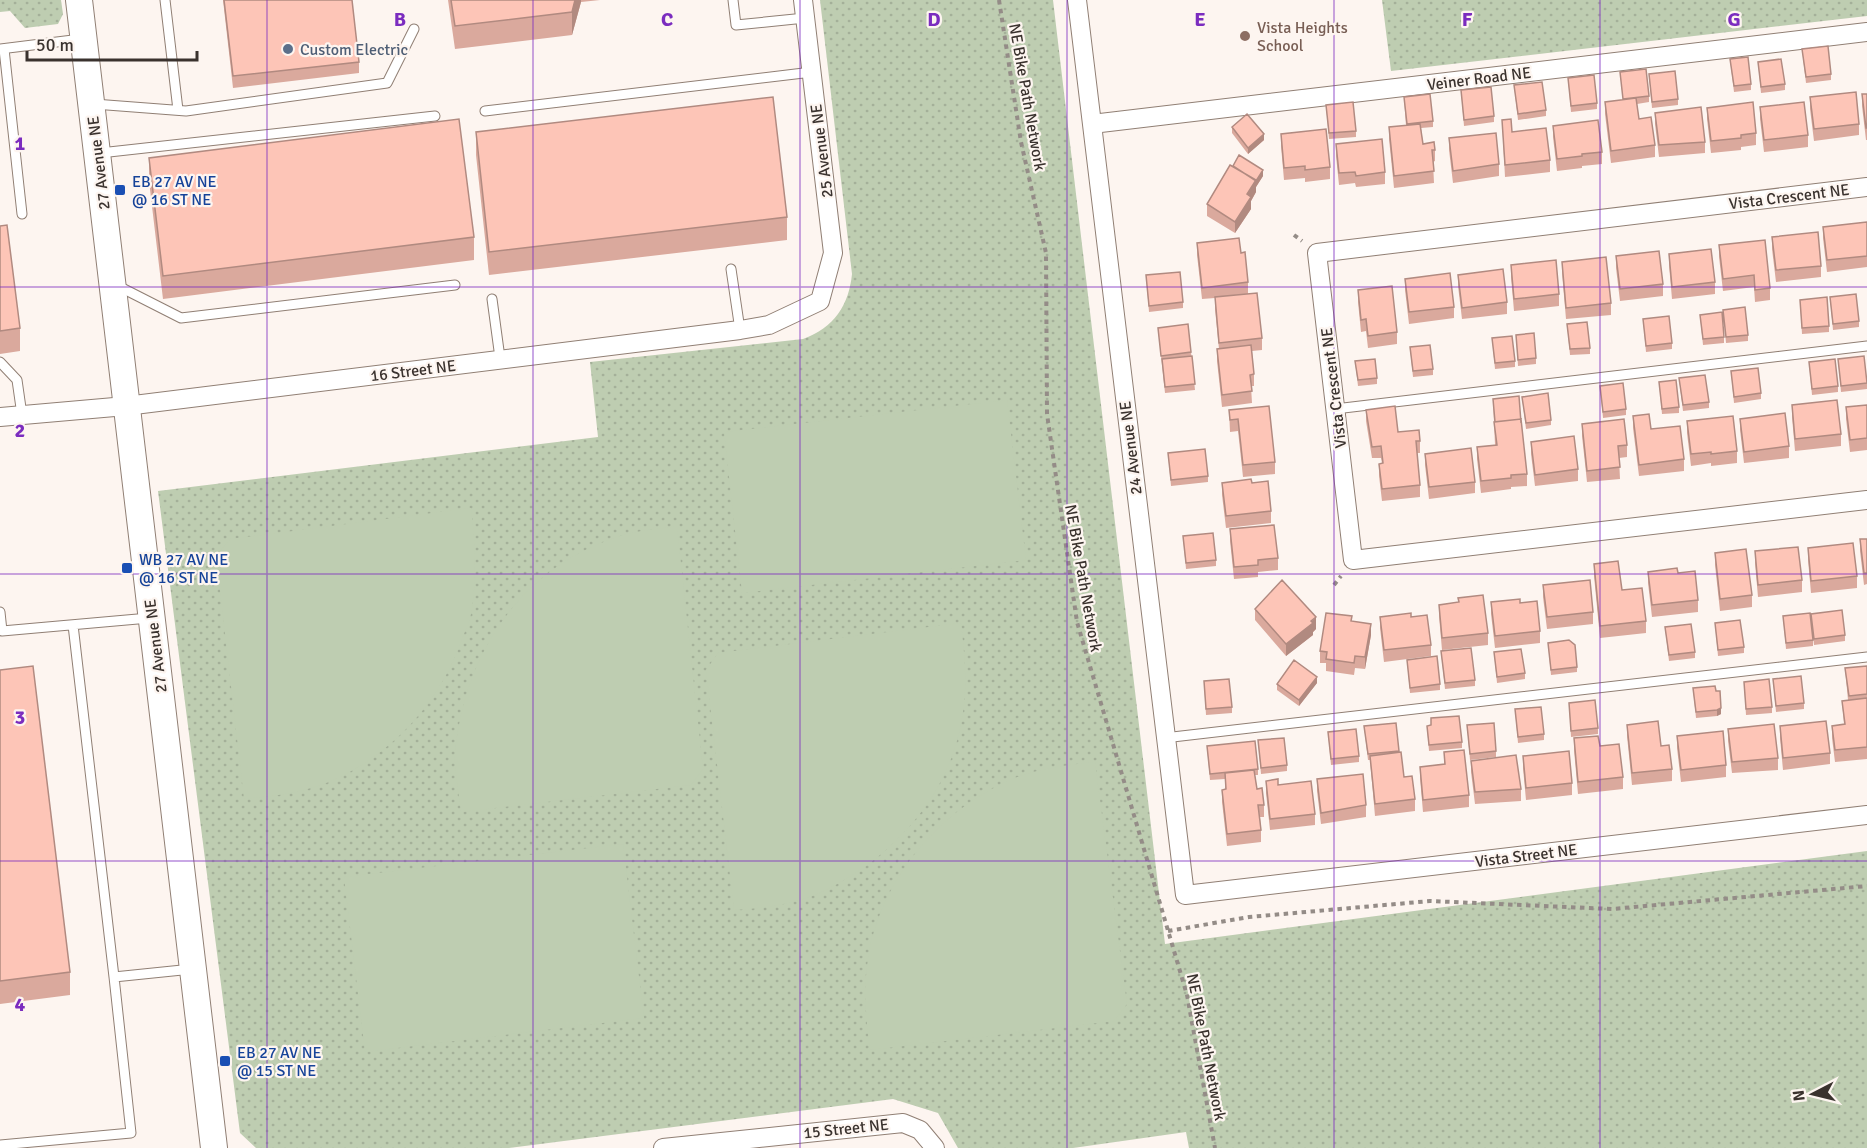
<svg xmlns="http://www.w3.org/2000/svg" width="1867" height="1148" font-family="Signika,sans-serif">
<style>
.grass{fill:url(#grass-dots)}
.garden{fill:#becdb1}
.lines{fill:none;stroke-linecap:round;stroke-linejoin:round}
.lane-casing{stroke:#907f74;stroke-width:11}
.street-casing{stroke:#907f74;stroke-width:20}
.secondary-casing{stroke:#907f74;stroke-width:28}
.path{stroke:#948c87;stroke-width:4;stroke-dasharray:4.5 4.5;stroke-linecap:butt}
.lane{stroke:#fff;stroke-width:9}
.street{stroke:#fff;stroke-width:18}
.secondary{stroke:#fff;stroke-width:26}
.wall{fill:#daa99d}
.shaded-wall{fill:#b18a80}
.building{fill:#fdc5b7;stroke:#b18a80;stroke-width:1.5}
.grid{fill:none;stroke:#7b2cbf;stroke-width:1.5;stroke-opacity:0.55}
.education-dot{fill:#8d6e63;stroke:#fdf5f0;stroke-width:2}
.service-dot{fill:#5c6f8a;stroke:#fdf5f0;stroke-width:2}
.transit-dot{fill:#1a4fb4;stroke:#fdf5f0;stroke-width:2}
.labels{text-anchor:middle;stroke-width:4.5;stroke-linejoin:round;paint-order:stroke}
.education-label{font-size:16px;fill:#785e54;stroke:#fdf5f0;text-anchor:start}
.service-label{font-size:16px;fill:#4e5e75;stroke:#fdf5f0;text-anchor:start}
.street-label{font-size:16px;fill:#3a322e;stroke:#fdf5f0}
.transit-label{font-size:16px;fill:#164399;stroke:#fdf5f0;text-anchor:start}
.grid-label{font-size:20px;text-anchor:middle;font-weight:bold;fill:#7b2cbf;stroke:#fdf5f0;stroke-width:4.5;stroke-linejoin:round;paint-order:stroke}
</style>
<defs>
<pattern id="grass-dots" width="8" height="8" patternUnits="userSpaceOnUse" patternTransform="scale(1.5)"><rect width="8" height="8" fill="#becdb1"/><path d="M2 2h.1M6 6h.1" fill="none" stroke="#a4b099" stroke-width="1.8" stroke-linecap="round"/></pattern>
</defs>
<rect width="100%" height="100%" fill="#fdf5f0"/>
<path class="grass" d="M0,0H61L63,14L58,24L25,28L10,11L0,12Z
M820,0H1053L1165,944L1867,851V1148H1189L1186,1132L1073,1148H958L938,1113L893,1099L509,1148H256L240,1133L158,491L598,437L590,362L803,339C834,328 849,305 852,274Z
M1382,0H1867V16L1391,71Z"/>
<path class="garden" d="M1007,400L1026,560L742,593L724,432Z
M471,508C475,542 477,574 472,608C471,619 466,629 462,639C441,700 396,750 338,778C309,792 276,796 244,799L216,556L230,539Z
M677,526L703,769L691,785L461,812C459,793 454,771 455,753C465,651 522,566 623,535C640,530 659,529 677,526Z
M961,623C965,657 968,690 961,724C947,801 885,865 815,895C790,905 761,908 734,910L706,670L718,653Z
M1095,762L1127,1004L1114,1021L870,1050C866,1019 863,990 868,959C880,879 941,808 1015,778C1040,768 1068,765 1095,762Z
M623,844L644,1018L365,1052L344,877Z"/>
<g class="lines">
<g class="lane-casing">
<path id="lane" d="M165,0L178,110
M733,0L736,25L805,18
M0,49L81,39
M4,49L22,214
M94,104L186,111L387,83L414,29
M485,111L812,72
M100,153L435,116
M731,269L740,330
M116,285L181,318L455,285
M492,299L500,358
M0,362L17,380L22,415
M1335,409L1867,346
M0,612L2,631L149,618
M73,625L114,977L192,969
M1164,738L1867,657
M0,1145L131,1133L114,977"/>
</g>
<g class="street-casing">
<path id="street" d="M1077,0L1185,895L1867,815
M1092,124L1867,32
M1867,187L1317,253L1353,560L1867,500
M0,417L126,406L740,330L769,325L820,301L833,253L803,0
M663,1148L903,1123L920,1130L935,1148"/>
</g>
<g class="secondary-casing">
<path id="secondary" d="M79,0L214,1148"/>
</g>
<path class="path" d="M999,0L1021,142L1046,253L1047,414L1077,622L1187,995L1215,1148
M1294,235L1302,241
M1334,585L1341,576
M1168,931L1249,917L1430,901L1612,909L1867,886"/>
<use href="#lane" class="lane"/>
<use href="#street" class="street"/>
<use href="#secondary" class="secondary"/>
</g>
<path class="wall" d="M223,0H352L359,62V73L233,88Z
M448,0H600L581,2L572,35L455,49Z
M1802,49L1831,74V80L1806,83Z
M1730,59L1751,84V90L1734,92Z
M1758,62L1785,84V90L1761,93Z
M1620,72L1649,96V102L1637,104L1639,119L1655,145V157L1611,163L1605,114V102L1623,100Z
M1649,74L1678,99V105L1652,108Z
M1568,78L1597,103V109L1571,112Z
M1514,85L1546,110V116L1518,120Z
M1461,90L1494,116V122L1464,126Z
M1862,94H1867V140H1866L1862,106Z
M1404,97L1433,121V127L1421,128L1423,144L1435,150V161L1433,162L1434,183L1394,188L1389,139V127L1406,126Z
M1810,97L1859,124V135L1814,141L1810,109Z
M1326,105L1356,131V137L1329,139Z
M1760,107L1808,135V147L1764,152L1760,119Z
M1707,108L1756,133V145L1741,147V150L1711,153L1707,119Z
M1655,113L1705,142V153L1659,157L1655,124Z
M1502,120L1512,132L1550,160V172L1505,177Z
M1553,126L1602,152V164L1582,166V168L1557,171L1553,137Z
M1232,127L1264,140L1248,154L1232,133Z
M476,132L787,217V240L489,275L476,155Z
M1281,134L1330,167V179L1305,182V178L1284,180L1281,146Z
M1449,138L1499,164V176L1453,183L1449,150Z
M1336,144L1385,172V184L1356,187L1355,183L1339,185L1336,156Z
M149,158L474,237V260L163,299L149,181Z
M1233,166L1263,176L1256,187V192L1251,201V209L1235,233L1207,216V204Z
M1867,222V267L1827,272L1823,238V227Z
M0,226L20,328V351L0,354Z
M1772,237L1821,266V277L1776,282L1772,249Z
M1197,243L1241,253L1248,282V294L1262,338V350L1252,351L1254,374V386H1251L1252,403L1222,407L1217,361V349H1219L1215,309V298L1202,299L1197,255Z
M1719,245L1770,288V300L1755,302L1754,287L1723,291L1719,257Z
M1669,254L1715,282V294L1672,299L1669,265Z
M1616,256L1663,284V296L1620,301L1616,268Z
M1562,262L1611,303V315L1566,319L1562,273Z
M1511,265L1559,294V306L1514,311L1511,277Z
M1146,275L1183,302V308L1149,312Z
M1458,275L1507,302V314L1462,319L1458,286Z
M1405,279L1454,307V318L1409,324L1405,290Z
M1358,290L1397,332V344L1368,348L1366,331L1361,332L1358,302Z
M1830,297L1859,321V327L1833,330Z
M1800,300L1829,326V332L1802,334Z
M1723,310L1748,335V341L1726,343Z
M1700,315L1724,337V343L1703,345Z
M1643,319L1672,343V349L1646,352Z
M1567,324L1590,348V354L1570,355Z
M1158,328L1191,352L1195,390L1165,393Z
M1516,335L1536,358V364L1518,366Z
M1492,338L1515,361V367L1495,369Z
M1410,347L1433,369V375L1413,377Z
M1838,359L1867,380V389L1841,392Z
M1355,361L1377,378V384L1358,386Z
M1809,362L1838,386V392L1812,395Z
M1731,371L1761,393V399L1734,403Z
M1679,378L1709,402V408L1683,411Z
M1659,382L1679,407V413L1662,414Z
M1600,386L1626,409V415L1603,418Z
M1522,397L1551,420V425L1526,429Z
M1493,399L1527,474V486L1511,487V489L1481,493L1477,459V447L1495,445Z
M1792,405L1841,434V446L1795,451L1792,417Z
M1867,405V450L1850,452L1846,419V407Z
M1229,410L1275,462V474L1243,477L1238,431L1230,432Z
M1366,410L1398,432L1420,441V453H1417L1420,485V497L1382,501L1379,476V464L1382,463L1381,458H1372L1366,421Z
M1633,416L1651,429L1684,459V471L1639,476L1633,428Z
M1740,419L1789,446V458L1744,463L1740,430Z
M1687,421L1737,451V463L1711,466V463L1691,466L1687,433Z
M1582,424L1627,445V457L1619,458L1620,479L1587,482L1582,436Z
M1531,442L1578,469V481L1535,486L1531,454Z
M1168,453L1208,476V482L1171,486Z
M1425,454L1475,482V493L1429,499L1425,465Z
M1222,483L1271,511V523L1226,528L1222,495Z
M1230,529L1278,558V570L1258,572V577L1234,579L1230,541Z
M1183,536L1216,560V566L1186,569Z
M1860,539H1867V584L1864,585L1860,551Z
M1808,548L1857,576V588L1811,593L1808,560Z
M1755,551L1802,580V592L1758,597L1755,563Z
M1715,553L1752,595V607L1720,611L1715,565Z
M1594,564L1646,621V633L1600,638L1594,576Z
M1648,572L1678,573L1698,600V612L1652,617L1648,583Z
M1543,585L1593,612V624L1547,629L1543,597Z
M1458,598L1488,633V645L1442,650L1439,616V605L1458,602Z
M1491,602L1540,631V643L1495,648L1491,614Z
M1255,609L1316,629L1313,632V635L1286,656L1255,620Z
M1811,614L1845,635V641L1814,645Z
M1783,616L1813,640V646L1786,649Z
M1380,617H1411L1431,645V656L1384,662L1380,628Z
M1352,621L1371,635L1365,669L1355,668L1354,675L1326,671V663H1320V651Z
M1715,623L1744,647V653L1718,656Z
M1665,627L1695,652V658L1669,661Z
M1548,643L1577,667V672L1551,675Z
M1441,651L1475,680V686L1445,689Z
M1494,652L1525,673V679L1497,683Z
M1407,660L1440,684V690L1410,693Z
M1867,666V759L1835,762L1832,738V726L1844,724L1842,701L1848,700L1845,668Z
M0,670L70,972V995L0,1004Z
M1773,679L1804,703V709L1776,712Z
M1204,681L1232,707V713L1206,715Z
M1744,682L1772,707V713L1746,715Z
M1317,683L1299,706L1277,690V684Z
M1693,688L1716,691L1721,714L1717,716L1696,718Z
M1569,703L1598,728V734L1571,737Z
M1515,709L1544,734V740L1518,743Z
M1396,723L1399,752L1404,777L1415,799V811L1375,816L1370,760H1368L1364,726Z
M1467,725L1496,751V757L1470,760Z
M1627,725L1661,746L1672,769V781L1632,785L1627,736Z
M1427,726L1462,742V748L1429,751Z
M1780,726L1830,753V764L1783,770L1780,738Z
M1728,729L1778,758V770L1732,773L1728,741Z
M1328,732L1359,756V762L1331,765Z
M1677,736L1726,765V777L1681,782L1677,748Z
M1574,738L1600,746L1623,777V789L1578,794L1574,750Z
M1258,740L1287,765V771L1261,774Z
M1207,746L1258,769V775H1255L1257,789L1264,805V817H1260L1261,830V842L1227,846L1222,802V790H1225V779L1210,780Z
M1444,752L1469,795V807L1423,812L1420,778V767L1444,764Z
M1523,756L1572,783V795L1526,800L1523,768Z
M1471,761L1521,789V801L1475,804L1471,772Z
M1317,779L1366,805V817L1321,824L1317,791Z
M1266,781L1278,785L1315,814V825L1270,830L1266,793Z"/>
<path class="shaded-wall" d="M575,0H581V2L572,35V12Z
M1264,134V140L1248,154V148Z
M1263,170V176L1256,187V192L1251,201V209L1235,233V222L1247,194Z
M1316,617V629L1313,632V635L1286,656V644Z
M1371,624V635L1365,669V657Z
M1317,677V683L1299,706V700Z
M1721,708V714L1717,716V710Z"/>
<path class="building" d="M224,0H352L359,62L233,76Z
M451,0H575L572,12L455,26Z
M1828,46L1831,74L1806,77L1802,49Z
M1748,57L1751,84L1734,86L1730,59Z
M1781,59L1785,84L1761,87L1758,62Z
M1646,69L1649,96L1623,99L1620,72Z
M1675,71L1678,99L1652,102L1649,74Z
M1594,75L1597,103L1571,106L1568,78Z
M1542,82L1546,110L1518,114L1514,85Z
M1491,87L1494,116L1464,120L1461,90Z
M1856,92L1859,124L1814,129L1810,97Z
M1430,94L1433,121L1407,124L1404,97Z
M1862,94H1867V128H1866Z
M773,97L787,217L489,252L476,132Z
M1636,98L1639,119L1651,117L1655,145L1611,151L1605,102Z
M1353,102L1356,131L1329,133L1326,105Z
M1753,102L1756,133L1741,135V138L1711,141L1707,108Z
M1804,102L1808,135L1764,140L1760,107Z
M1701,107L1705,142L1659,145L1655,113Z
M1247,114L1264,134L1248,148L1232,127Z
M459,119L474,237L163,276L149,158Z
M1511,119L1512,132L1546,128L1550,160L1505,165L1502,120Z
M1598,120L1602,152L1582,154V156L1557,159L1553,126Z
M1420,124L1423,144L1434,142L1435,150H1432L1434,171L1394,176L1389,127Z
M1326,129L1330,167L1305,170V166L1284,168L1281,134Z
M1496,133L1499,164L1453,171L1449,138Z
M1382,139L1385,172L1356,176L1355,172L1339,173L1336,144Z
M1239,155L1263,170L1256,181L1233,166Z
M1230,165L1256,180L1247,194L1251,197L1235,222L1207,204Z
M1867,222V256L1827,260L1823,227Z
M7,225L20,328L0,331V226Z
M1818,232L1821,266L1776,270L1772,237Z
M1239,238L1241,253L1245,252L1248,282L1202,288L1197,243Z
M1765,240L1770,288L1755,290L1754,275L1723,279L1719,245Z
M1711,249L1715,282L1672,287L1669,254Z
M1659,251L1663,284L1620,289L1616,256Z
M1606,257L1611,303L1566,308L1562,262Z
M1556,260L1559,294L1514,299L1511,265Z
M1503,269L1507,302L1462,308L1458,275Z
M1180,272L1183,302L1149,306L1146,275Z
M1450,273L1454,307L1409,312L1405,279Z
M1392,286L1397,332L1368,336L1366,319L1361,320L1358,290Z
M1257,293L1262,338L1219,343L1215,297Z
M1856,294L1859,321L1833,324L1830,297Z
M1827,297L1829,326L1802,328L1800,300Z
M1745,307L1748,335L1726,337L1723,310Z
M1722,312L1724,337L1703,339L1700,315Z
M1669,316L1672,343L1646,346L1643,319Z
M1587,322L1590,348L1570,349L1567,324Z
M1188,324L1191,352L1161,356L1158,328Z
M1534,333L1536,358L1518,360L1516,335Z
M1512,336L1515,361L1495,363L1492,338Z
M1251,345L1254,374L1250,375L1252,391L1222,395L1217,349Z
M1430,345L1433,369L1413,371L1410,347Z
M1192,356L1195,384L1165,387L1162,359Z
M1864,356L1867,383L1841,386L1838,359Z
M1375,359L1377,378L1358,380L1355,361Z
M1835,359L1838,386L1812,389L1809,362Z
M1758,368L1761,393L1734,397L1731,371Z
M1705,375L1709,402L1683,405L1679,378Z
M1676,380L1679,407L1662,409L1659,382Z
M1623,383L1626,409L1603,412L1600,386Z
M1548,393L1551,420L1526,423L1522,397Z
M1519,396L1521,423V419L1495,422L1493,399Z
M1837,400L1841,434L1795,439L1792,405Z
M1867,405V438L1850,440L1846,407Z
M1269,406L1275,462L1243,465L1238,419L1230,420L1229,410Z
M1395,406L1398,432L1419,430L1420,441H1416L1420,485L1382,489L1379,464L1383,463L1381,446L1372,447L1366,410Z
M1785,413L1789,446L1744,452L1740,419Z
M1649,414L1651,429L1680,426L1684,459L1639,465L1633,416Z
M1733,416L1737,451L1711,454V452L1691,454L1687,421Z
M1521,419L1527,474L1511,475V478L1481,481L1477,447L1497,445L1494,422Z
M1624,419L1627,445L1618,446L1620,467L1587,471L1582,424Z
M1574,436L1578,469L1535,475L1531,442Z
M1471,448L1475,482L1429,487L1425,454Z
M1205,449L1208,476L1171,480L1168,453Z
M1251,479L1252,483L1268,481L1271,511L1226,516L1222,483Z
M1274,525L1278,558L1258,560V565L1234,567L1230,529Z
M1213,533L1216,560L1186,563L1183,536Z
M1860,539H1867V573H1864Z
M1853,543L1857,576L1811,581L1808,548Z
M1798,547L1802,580L1758,585L1755,551Z
M1746,549L1752,595L1720,599L1715,553Z
M1618,561L1622,590L1642,588L1646,621L1600,626L1594,564Z
M1677,568L1678,573L1695,571L1698,600L1652,605L1648,572Z
M1282,580L1316,617L1311,621L1313,623L1286,644L1255,609Z
M1590,580L1593,612L1547,617L1543,585Z
M1483,595L1488,633L1442,638L1439,605L1459,602L1458,598Z
M1520,599V603L1537,601L1540,631L1495,636L1491,602Z
M1842,610L1845,635L1814,639L1811,614Z
M1326,613L1352,616L1351,621L1371,624L1365,657L1355,656L1354,663L1326,659L1327,652L1320,651Z
M1411,613V617L1427,615L1431,645L1384,650L1380,617Z
M1810,613L1813,640L1786,643L1783,616Z
M1740,620L1744,647L1718,650L1715,623Z
M1691,624L1695,652L1669,655L1665,627Z
M1569,640L1575,645L1577,667L1551,670L1548,643Z
M1471,648L1475,680L1445,683L1441,651Z
M1521,649L1525,673L1497,677L1494,652Z
M1437,656L1440,684L1410,688L1407,660Z
M1294,660L1317,677L1299,700L1277,684Z
M33,666L70,972L0,981V670Z
M1867,666V694L1849,696L1845,668Z
M1801,676L1804,703L1776,706L1773,679Z
M1229,679L1232,707L1206,709L1204,681Z
M1769,679L1772,707L1746,709L1744,682Z
M1715,686L1716,691H1720L1721,708L1717,710L1696,712L1693,688Z
M1867,698V747L1835,750L1832,726L1845,724L1842,701Z
M1595,700L1598,728L1571,731L1569,703Z
M1541,707L1544,734L1518,737L1515,709Z
M1459,716L1462,742L1429,745L1427,726L1431,725V718Z
M1658,721L1661,746L1669,745L1672,769L1632,773L1627,725Z
M1826,721L1830,753L1783,758L1780,726Z
M1396,723L1399,751L1368,754L1364,726Z
M1494,723L1496,751L1470,754L1467,725Z
M1774,724L1778,758L1732,762L1728,729Z
M1356,729L1359,756L1331,759L1328,732Z
M1723,731L1726,765L1681,770L1677,736Z
M1598,736L1600,746L1619,744L1623,777L1578,782L1574,738Z
M1284,738L1287,765L1261,768L1258,740Z
M1255,741L1258,769L1210,774L1207,746Z
M1464,750L1469,795L1423,800L1420,767L1445,764L1444,752Z
M1569,751L1572,783L1526,788L1523,756Z
M1401,752L1404,777L1412,776L1415,799L1375,804L1370,756Z
M1516,755L1521,789L1475,792L1471,761Z
M1254,770L1257,789L1262,788L1264,805H1258L1261,830L1227,834L1222,790L1226,789L1225,773Z
M1363,774L1366,805L1321,813L1317,779Z
M1278,779V785L1311,781L1315,814L1270,819L1266,781Z"/>
<path class="grid" d="M267,0V1148M533,0V1148M800,0V1148M1067,0V1148M1334,0V1148M1600,0V1148M0,287H1867M0,574H1867M0,861H1867"/>
<circle class="education-dot" cx="1245" cy="36" r="6"/>
<circle class="service-dot" cx="288" cy="49" r="6"/>
<g class="transit-dot">
<rect x="114" y="184" width="12" height="12" rx="3"/>
<rect x="121" y="562" width="12" height="12" rx="3"/>
<rect x="219" y="1055" width="12" height="12" rx="3"/>
</g>
<g class="labels">
<g class="education-label">
<text x="1257" y="33">Vista Heights<tspan x="1257" dy="18">School</tspan></text>
</g>
<g class="service-label">
<text x="300" y="55">Custom Electric</text>
</g>
<g class="street-label">
<text transform="translate(1479 78) rotate(-7)" y="6">Veiner Road NE</text>
<text transform="translate(1028 97) rotate(80)" y="6">NE Bike Path Network</text>
<text transform="translate(821 151) rotate(-97)" y="6">25 Avenue NE</text>
<text transform="translate(98 163) rotate(-97)" y="6">27 Avenue NE</text>
<text transform="translate(1789 196) rotate(-7)" y="6">Vista Crescent NE</text>
<text transform="translate(413 370) rotate(-7)" y="6">16 Street NE</text>
<text transform="translate(1333 388) rotate(-97)" y="6">Vista Crescent NE</text>
<text transform="translate(1130 448) rotate(-97)" y="6">24 Avenue NE</text>
<text transform="translate(1084 578) rotate(80)" y="6">NE Bike Path Network</text>
<text transform="translate(155 646) rotate(-97)" y="6">27 Avenue NE</text>
<text transform="translate(1526 855) rotate(-7)" y="6">Vista Street NE</text>
<text transform="translate(1207 1047) rotate(79)" y="6">NE Bike Path Network</text>
<text transform="translate(846 1128) rotate(-6)" y="6">15 Street NE</text>
</g>
<g class="transit-label">
<text x="132" y="187">EB 27 AV NE<tspan x="132" dy="18">@ 16 ST NE</tspan></text>
<text x="139" y="565">WB 27 AV NE<tspan x="139" dy="18">@ 16 ST NE</tspan></text>
<text x="237" y="1058">EB 27 AV NE<tspan x="237" dy="18">@ 15 ST NE</tspan></text>
</g>
</g>
<g class="grid-label">
<text x="400" y="26">B</text>
<text x="667" y="26">C</text>
<text x="934" y="26">D</text>
<text x="1200" y="26">E</text>
<text x="1467" y="26">F</text>
<text x="1734" y="26">G</text>
<text x="20" y="150">1</text>
<text x="20" y="437">2</text>
<text x="20" y="724">3</text>
<text x="20" y="1011">4</text>
</g>
<g transform="translate(1813 1094) rotate(263)" stroke="#fdf5f0" stroke-width="4.5" paint-order="stroke">
<path d="M0-4.5L10 22L0 15L-10 22Z" fill="#3a322e"/>
<text y="-9" font-size="16" font-weight="bold" text-anchor="middle" fill="#3a322e">N</text>
</g>
<path d="M27 51v9h170v-9" fill="none" stroke="#3a322e" stroke-width="3"/>
<text x="36" y="51" font-size="18" fill="#3a322e" stroke="#fdf5f0" stroke-width="4.5" paint-order="stroke">50 m</text>
</svg>
